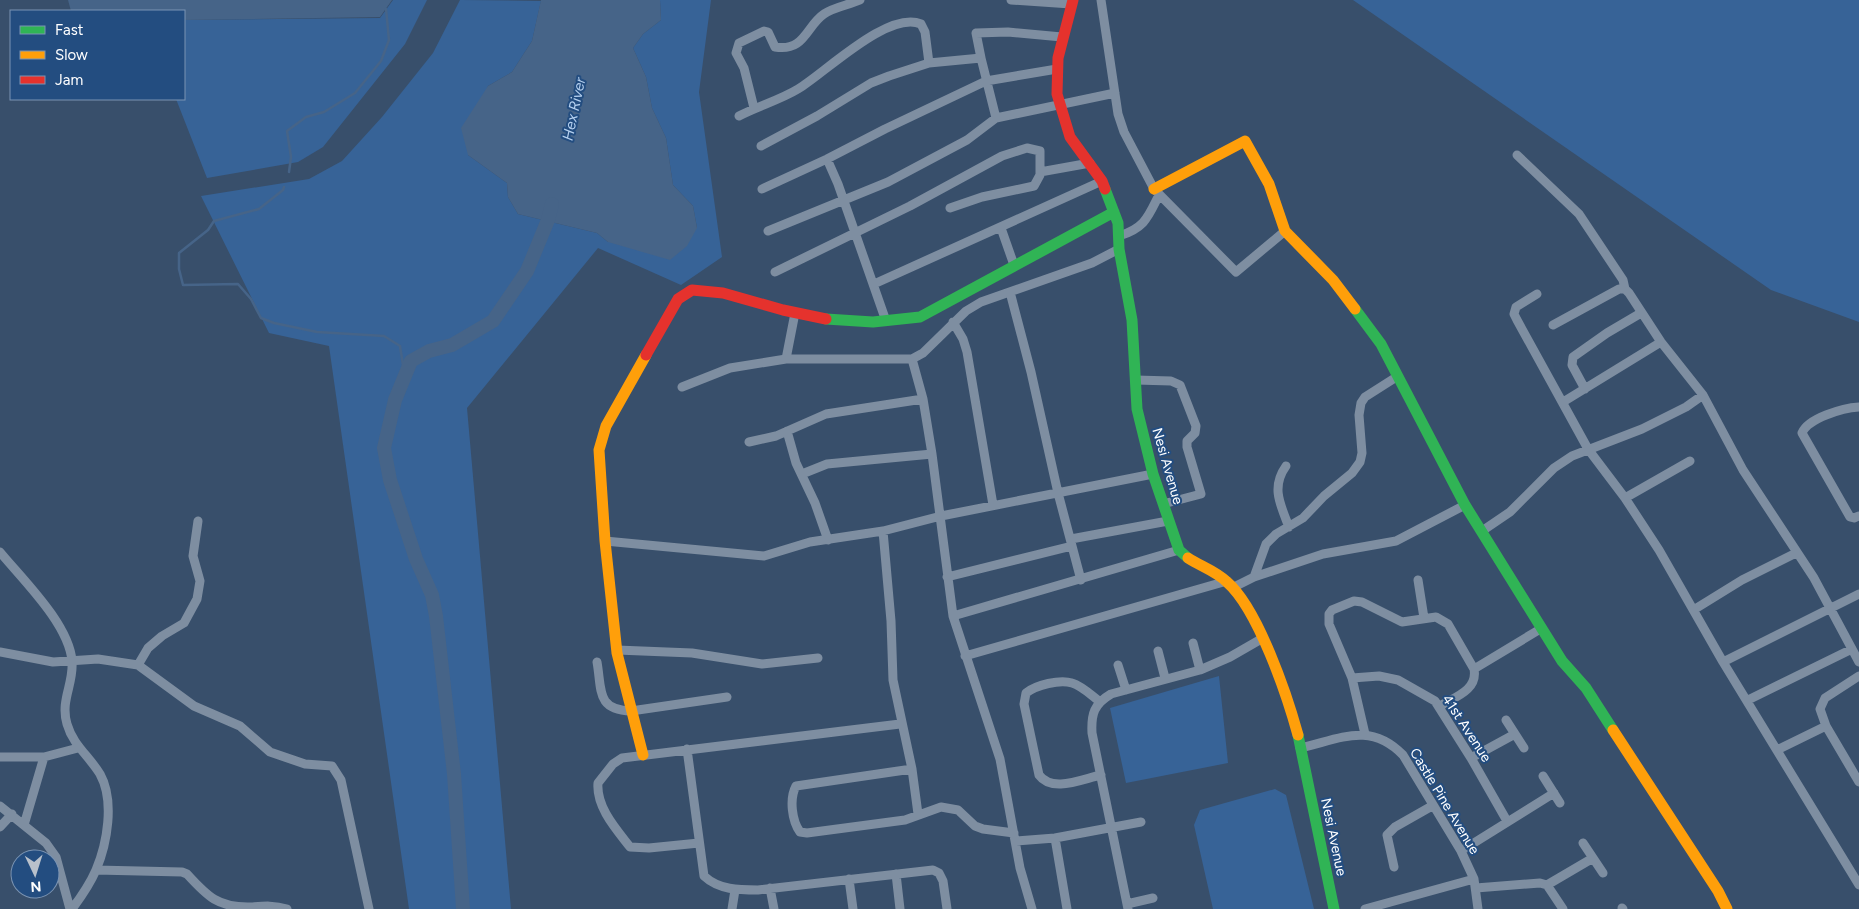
<svg xmlns="http://www.w3.org/2000/svg" width="1859" height="909" font-family="Figtree,sans-serif">
<style>
.green{fill:#376397}
.water{fill:#466488}
.lines{fill:none;stroke-linecap:round;stroke-linejoin:round}
.stream{stroke:#466488;stroke-width:2.5}
.river{stroke:#466488;stroke-width:14}
.street{stroke:#7e8ea1;stroke-width:9}
.fast{stroke:#30b455;stroke-width:11}
.slow{stroke:#ff9f0a;stroke-width:11}
.jam{stroke:#e5322d;stroke-width:11}
.labels{text-anchor:middle;stroke-width:4;stroke-linejoin:round;paint-order:stroke}
.street-label{font-size:14px;fill:#fff;stroke:#234d80}
.water-label{font-size:15px;font-style:italic;fill:#b5d0ef;stroke:#234d80}
</style>
<rect width="100%" height="100%" fill="#384f6b"/>
<path class="green" d="M393,0H427L405,44L323,147L298,162L207,178L176,99H184V20L380,18Z
M460,0L541,1L532,41L512,72L488,86L468,155L507,183L508,197L518,214L597,233L608,242L697,228L693,206L673,185L666,138L652,108L646,77L633,48L643,34L661,20L660,0H711L699,92L722,257L681,285L598,248L467,408L511,909H409L329,346L269,333L201,196L309,179L342,161L382,117L433,53Z
M1353,0H1859V322L1771,290Z
M1219,676L1228,763L1126,783L1110,708Z
M1275,789L1286,795L1314,909H1213L1194,825L1200,810Z"/>
<path class="water" d="M68,0H392L380,17L184,20V11H71Z
M541,0H660L661,20L643,34L633,48L646,77L652,108L666,138L673,185L693,206L697,228L687,246L670,260L608,242L597,233L518,214L508,197L507,183L468,155L461,128L488,86L512,72L532,41Z"/>
<g class="lines">
<path class="stream" d="M289,172L291,157L287,131L306,117L324,112L355,93L381,61L389,40L386,9
M284,187L283,190L259,209L214,221L208,230L179,253V269L183,285L238,284L251,299L261,318L274,323L317,332L384,336L400,346L405,378"/>
<path class="river" d="M463,909L454,774L436,616L432,595L416,559L390,480L384,448L395,400L411,361L429,351L452,345L493,321L527,271L548,220L552,204"/>
<path class="street" d="M1011,0L1071,4
M1101,0L1118,114L1124,132L1154,189L1236,272L1285,231
M981,58L976,33L1008,32L1062,37
M754,108L744,68L736,53L739,43L764,31L768,32L775,47C805,52 806,26 824,14C834,7 849,5 860,0
M739,116C758,106 780,100 798,89C825,73 888,10 921,24L925,32L929,63
M761,146L817,116L871,83L889,76L929,63L981,58L996,118
M1517,155L1579,214L1623,280L1625,289
M827,159L838,184L886,321
M1040,172L1090,163
M762,189L827,159L885,129L986,81L1057,69
M1001,228L1014,265
M768,231L888,182L967,140L996,118L1115,93
M1119,236C1145,228 1148,217 1159,195
M775,272L910,206L1002,156L1027,148L1040,151V175L1034,186L982,197L950,208
M874,284L1102,181
M1010,292L1031,372L1058,493L1081,580
M1537,294L1516,307L1514,314L1517,320L1588,449L1625,498L1659,550L1723,662L1859,885
M953,322L963,339L967,352L993,505
M1553,325L1619,289H1625L1629,293L1661,342L1703,395L1743,470L1814,578L1859,662
M786,359L795,313
M912,359L923,399L932,454L953,616L1000,759L1020,868L1032,909
M1136,380L1171,381L1180,385L1196,426L1195,433L1187,441V447L1201,494L1163,504
M682,387L730,368L786,359H912L923,353L966,311L981,302L1092,263L1119,249
M1585,389L1572,365L1573,357L1607,333L1641,313
M1563,402L1661,342
M1859,407C1843,408 1808,418 1802,433L1850,517L1854,518L1859,516
M787,431L796,463L815,503L828,540
M749,442L776,436L826,414L923,399
M1286,466C1271,487 1280,504 1289,527
M802,474L827,464L932,454
M1625,498L1690,461
M883,531L891,621L893,680L912,769L918,814
M1482,531L1510,512L1554,468L1572,456L1642,429L1686,407L1703,395
M1071,539L1168,521
M605,541L764,556L810,542L883,531L941,516L1153,474
M0,552C23,580 69,624 72,661C74,684 60,700 67,724C73,745 89,756 100,774C115,801 107,844 96,870C90,884 81,897 72,909
M947,577L1072,546
M1254,577L1266,544L1276,534L1303,518L1324,496L1352,473L1360,462L1362,453L1359,415L1361,403L1365,397L1398,376
M1418,580L1424,618
M1234,587L1254,577L1323,554L1396,541L1465,505
M1695,609L1742,580L1796,553
M953,616L1179,550
M1193,643L1200,670
M617,650L692,653L762,664L818,658
M1158,651L1165,678
M0,652L53,662L98,659L138,665L194,706L240,726L270,752L305,764L332,766L341,780L369,909
M965,656L1227,581
M597,662C602,690 596,710 631,711L727,697
M1723,662L1859,594
M138,665L148,648L162,636L184,623L197,599L200,581L193,556L198,521
M1118,665L1126,690
M1474,669L1542,628
M1859,676L1825,698L1820,709L1826,726L1859,782
M1352,678L1379,676L1398,680L1435,701L1471,758L1507,821
M1748,700L1852,649
M1099,701C1091,695 1082,686 1072,683C1060,679 1036,685 1026,693L1024,704L1039,775C1052,793 1082,779 1101,775
M1506,720L1524,748
M1365,734L1352,678L1329,624V614L1332,610L1354,601L1362,602L1402,622L1436,617L1448,624L1474,669C1478,690 1455,697 1440,706
M1300,748C1340,739 1370,721 1403,755L1461,851L1474,879L1478,909
M687,749L704,876C719,890 739,890 758,890L933,870L939,873L943,881L947,909
M1777,750L1826,726
M0,757H44L78,748
M1471,758L1515,734
M912,769L796,786C789,799 792,821 800,832L807,833L905,820L941,807L958,810L975,826L983,829L1014,833
M1543,776L1560,803
M0,806L46,843L56,857L70,909
M24,825L44,757
M0,827L12,814
M1016,841L1055,838
M699,843L649,848L630,847C616,829 596,807 598,783L613,764L622,758L900,724
M1583,843L1603,873
M1461,851L1554,793
M1394,867L1387,835L1395,827L1432,806
M96,870L182,872L187,874C207,896 218,908 251,907C264,906 274,905 287,909
M896,874L900,909
M849,879L853,909
M1547,885L1593,858
M770,888L774,909
M1476,888L1540,883L1547,885L1563,909
M1127,904L1153,898
M1622,908L1623,909
M732,909L735,890
M1067,909L1055,838L1141,822
M1128,909L1092,733C1091,714 1094,704 1111,694L1200,670L1230,657L1263,638
M1365,909L1474,879"/>
<path class="fast" d="M1105,189L1118,223L1119,249L1132,320L1137,409L1153,474L1179,550L1188,558
M1355,309L1381,344L1465,505L1562,661L1586,688L1613,730
M826,319L873,322L920,317L1114,212
M1298,735L1334,909"/>
<path class="slow" d="M1154,189L1245,141L1269,184L1285,231L1333,280L1355,309
M1188,558C1200,566 1216,571 1227,582C1258,609 1287,695 1298,735
M1613,730L1718,891L1727,909
M643,755L617,653L605,541L599,450L606,426L646,355"/>
<path class="jam" d="M1073,0L1058,58L1057,94L1070,137L1102,181L1105,189
M646,355L678,299L692,290L723,293L783,310L826,319"/>
</g>
<g class="labels">
<g class="street-label">
<text transform="translate(1168 466) rotate(74)" y="5">Nesi Avenue</text>
<text transform="translate(1467 728) rotate(57)" y="5">41st Avenue</text>
<text transform="translate(1445 801) rotate(59)" y="5">Castle Pine Avenue</text>
<text transform="translate(1334 837) rotate(78)" y="5">Nesi Avenue</text>
</g>
<g class="water-label">
<text transform="translate(574 109) rotate(-78)" y="5">Hex River</text>
</g>
</g>
<rect x="10" y="10" width="175" height="90" fill="#234d80" stroke="#7b94b3"/>
<rect x="20" y="26" width="25" height="8" fill="#30b455" stroke="#7b94b3"/>
<text x="55" y="35" font-size="15" fill="#ffffff">Fast</text>
<rect x="20" y="51" width="25" height="8" fill="#ff9f0a" stroke="#7b94b3"/>
<text x="55" y="60" font-size="15" fill="#ffffff">Slow</text>
<rect x="20" y="76" width="25" height="8" fill="#e5322d" stroke="#7b94b3"/>
<text x="55" y="85" font-size="15" fill="#ffffff">Jam</text>
<g transform="translate(35 874) rotate(176)"><circle r="24" fill="#234d80" stroke="#7b94b3"/>
<path d="M0-4L9 19L0 12L-9 19Z" fill="#b9c1cb"/>
<text y="-8" font-size="14" font-weight="bold" text-anchor="middle" fill="#ffffff">N</text>
</g>
</svg>
